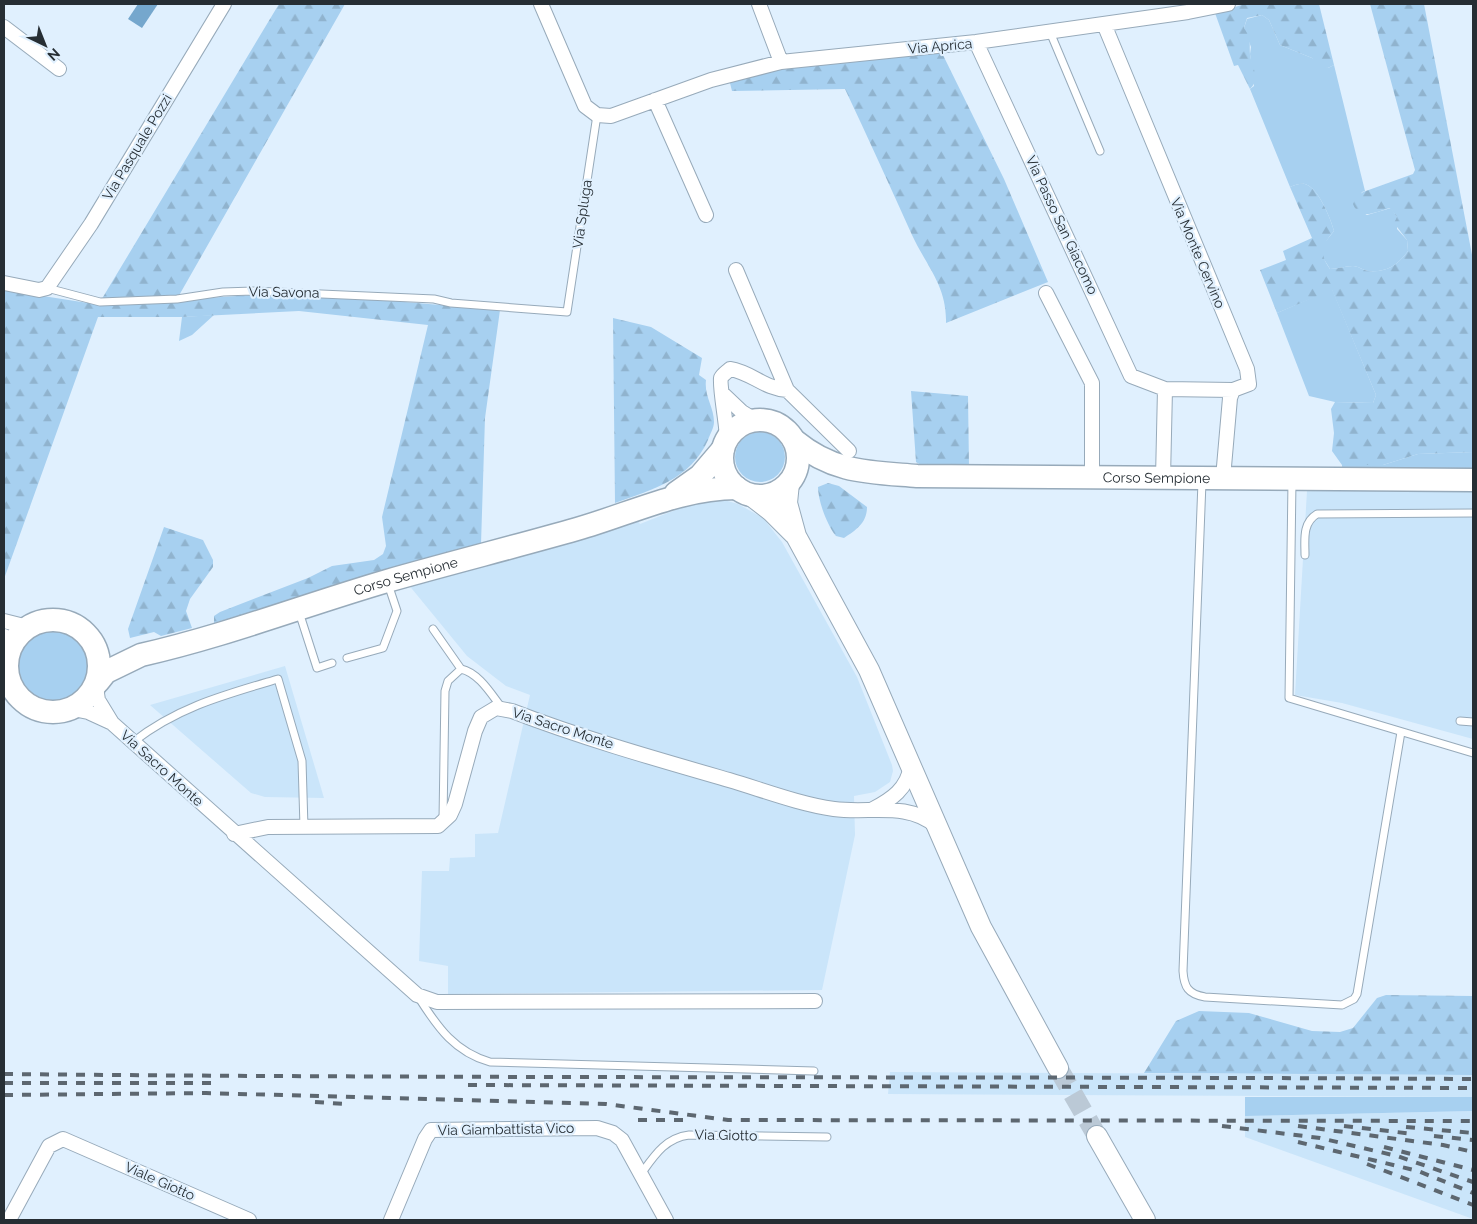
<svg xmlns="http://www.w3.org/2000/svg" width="1477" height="1224" font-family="Raleway,sans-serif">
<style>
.built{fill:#cae5fa}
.green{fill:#a7d0f0}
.forest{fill:url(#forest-firs)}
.water{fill:#75a7cd}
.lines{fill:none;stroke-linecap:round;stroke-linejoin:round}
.secondary-tunnel{stroke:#bbc9d6;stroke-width:20;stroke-dasharray:20 10;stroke-linecap:butt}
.lane-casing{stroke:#97aaba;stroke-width:9}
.street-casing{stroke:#97aaba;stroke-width:16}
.secondary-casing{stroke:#97aaba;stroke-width:22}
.primary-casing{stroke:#97aaba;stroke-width:25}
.lane{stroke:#fff;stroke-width:7}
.street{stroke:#fff;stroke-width:14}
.secondary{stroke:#fff;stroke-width:20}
.primary{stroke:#fff;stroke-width:22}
.rail{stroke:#5d6770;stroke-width:4;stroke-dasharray:9 9;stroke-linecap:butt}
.labels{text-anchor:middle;stroke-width:4.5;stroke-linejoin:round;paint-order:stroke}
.street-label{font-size:14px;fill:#262e34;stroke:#e0f0fe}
</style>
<defs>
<pattern id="forest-firs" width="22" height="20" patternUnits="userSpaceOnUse" patternTransform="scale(1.25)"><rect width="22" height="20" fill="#a7d0f0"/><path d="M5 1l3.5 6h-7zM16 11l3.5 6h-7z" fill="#90b3ce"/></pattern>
</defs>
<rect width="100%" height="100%" fill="#e0f0fe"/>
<path class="built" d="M1473,490V739L1342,703L1295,695L1307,491Z
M724,500L738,504L763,518L782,542L857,677L892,765L893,771L890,782L875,792L854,796L855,835L822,990L448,994V966L419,961L422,871H449L450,858L475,857V834L498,833L530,695L506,686L467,656L408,584L637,519L640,524L698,501Z
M285,666L324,798L265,797L251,793L150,705Z
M890,1072L1473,1075V1097L888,1094Z
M1473,1111V1219L1245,1137V1116Z"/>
<path class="green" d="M1262,15L1269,20L1280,45L1312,58L1328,68L1334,65L1365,191L1362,192L1355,208L1367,215L1391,208L1397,217V229L1407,240L1408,251C1398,265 1386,273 1368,271C1363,270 1358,266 1353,266C1345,266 1338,269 1330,269L1322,256V246L1334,231C1331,219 1318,187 1305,184C1300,183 1295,185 1290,187L1250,89L1254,86L1250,54L1251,47L1244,28L1247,19Z
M1332,289L1376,395L1373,403L1335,402L1309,396L1277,313Z
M214,315L192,335L179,341L182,317Z
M735 457a25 25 0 1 1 50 0a25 25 0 1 1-50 0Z
M1473,452V469H1342V465H1383L1418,454Z
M14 667a39 39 0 1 1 78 0a39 39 0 1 1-78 0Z
M1245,1097H1473V1111L1245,1116Z"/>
<path class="forest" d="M279,4H345L177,299L100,302Z
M1245,4H1319L1334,65L1328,68L1319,67L1312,58L1280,45L1269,20L1262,15L1247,18L1244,28C1252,40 1249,42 1250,55C1252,68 1261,78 1250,89L1238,65L1234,66L1215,13Z
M1370,4H1424L1473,260V452L1418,454L1383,465H1342L1332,451L1334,433L1331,409L1335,402L1373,403L1376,395L1332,290L1277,313L1260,270L1286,260L1283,251L1312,238L1290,187C1295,185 1300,183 1305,184C1318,187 1331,219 1334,231C1323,244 1318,253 1330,269C1338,269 1345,266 1353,266C1358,266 1363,270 1368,271C1386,273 1398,265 1408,251L1407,240L1394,223L1397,217L1390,208C1377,211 1360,222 1353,204L1356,197L1363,192L1413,174L1415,170Z
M941,51L1004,179L1048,282L946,323C947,286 927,267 912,235C890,186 868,138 845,89L732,91L729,79L787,66Z
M4,290L101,305L268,294L357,298L500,310L485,418L481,544L214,623V616L220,612L308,578L332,566L374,560L383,554L386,546L382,517L428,325L299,311L182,317H98L4,579Z
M613,318L651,327L702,358L699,375L706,380C704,396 714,407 714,422C714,428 710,434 708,440C690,480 653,489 615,503Z
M911,391L968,396L969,467L922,466L916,462Z
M828,483L839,486L867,507C867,523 856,530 844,538L836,536C827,525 818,501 818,487Z
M164,527L203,540L213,560V567L190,599L186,611L192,628L161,636L154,632L130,638L128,629Z
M1386,995L1473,996V1075L1144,1073L1176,1021L1199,1011L1249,1013L1312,1031L1340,1032L1353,1028L1377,998Z"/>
<path class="water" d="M138,4H158L142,28L128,19Z"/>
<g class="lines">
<path class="secondary-tunnel" d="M1058,1068L1097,1136"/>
<g class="lane-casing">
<path id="lane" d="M1050,32L1100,151
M47,288L100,302L177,299L223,292L253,291L434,299L451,303L567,312L597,115
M1292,481L1289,698L1473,753
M1202,482L1183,971C1184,987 1188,994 1205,997L1342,1005L1354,999L1357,994L1401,732
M1305,555C1305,540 1302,523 1317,514L1473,513
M299,612L317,668L332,663
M433,629L461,669C479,673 491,694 502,708
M347,658L383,648L397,611L388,584
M1460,721L1473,722
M133,742C178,707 224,695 278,679L302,761L304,827
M443,820L445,691L448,681L461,669
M419,998C438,1028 455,1052 490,1062L814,1071
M641,1174C654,1156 665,1138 689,1135L827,1137"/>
</g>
<g class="street-casing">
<path id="street" d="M541,4L585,106L597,115L611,116L711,80L781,62L976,42L1188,12L1228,4
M759,4L781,62
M1104,24L1247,369L1249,384L1233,390L1230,398L1223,478
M4,27L59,69
M976,42L1131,376L1165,389L1233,390
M655,100L706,215
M736,270L787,390L849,451
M4,283L39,290L47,288L91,224L224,4
M1046,293L1092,383V478
M722,393L742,412L755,420
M727,439C727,426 719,384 721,378C723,374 727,372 730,369C751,372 765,389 787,390
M1163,478L1165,389
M4,621L28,627
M4,636L8,653
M96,687L98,700L112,723L417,995L437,1002L815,1001
M73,709L88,712L112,723
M873,809C892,799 907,789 911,766
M234,834L268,827L438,826L450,815L455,804L475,731L481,717L496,708L512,711C582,738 656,759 729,780C763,790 799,804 834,809C869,814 907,801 936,826
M9,1220L49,1146L63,1139L249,1220
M391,1220L425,1139L431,1130L597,1128L613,1133L622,1140L666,1220"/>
</g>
<g class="secondary-casing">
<path id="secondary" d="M789,483L787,503L796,536L869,670L981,927L1058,1068
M749,494L771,511L794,534
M1097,1136L1145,1220"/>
</g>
<g class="primary-casing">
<g id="primary">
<circle cx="760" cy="458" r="38"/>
<path id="s1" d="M795,441C834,473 868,472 917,476L1473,480"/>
<path d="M676,493L700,476L723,449"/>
<circle cx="53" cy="666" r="46"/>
<path id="s2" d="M98,682L106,672L141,655C225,636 305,605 387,581C450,563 514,547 577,529C630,514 681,488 737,488"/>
</g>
</g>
<use href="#lane" class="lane"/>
<use href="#street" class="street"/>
<use href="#secondary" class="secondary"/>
<use href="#primary" class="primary"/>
<path class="rail" d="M4,1074C494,1079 983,1076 1473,1079
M4,1083H216
M468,1085L1473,1088
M4,1095L206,1093L606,1104L728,1120L1473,1121
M315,1102L346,1104
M638,1120H688
M1222,1126L1320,1138L1397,1156L1473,1182
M1298,1126L1443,1145L1473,1152
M1344,1126L1414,1134
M1406,1127L1473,1133
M1434,1136L1473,1140
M1298,1142L1418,1171L1473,1193
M1384,1147L1473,1170
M1367,1164L1473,1205"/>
</g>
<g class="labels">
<g class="street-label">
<text transform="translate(940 46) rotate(-5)" y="5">Via Aprica</text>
<text transform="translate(137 147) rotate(-59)" y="5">Via Pasquale Pozzi</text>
<text transform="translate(582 214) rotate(-82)" y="5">Via Spluga</text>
<text transform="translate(1062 225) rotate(65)" y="5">Via Passo San Giacomo</text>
<text transform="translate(1198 253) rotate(67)" y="5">Via Monte Cervino</text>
<text transform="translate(284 292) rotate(1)" y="5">Via Savona</text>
<text dy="5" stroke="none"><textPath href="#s1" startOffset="369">Corso Sempione</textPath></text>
<text dy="5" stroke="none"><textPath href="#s2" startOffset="328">Corso Sempione</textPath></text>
<text transform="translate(563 728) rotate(18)" y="5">Via Sacro Monte</text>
<text transform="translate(162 768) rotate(42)" y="5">Via Sacro Monte</text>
<text transform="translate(506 1129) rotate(-1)" y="5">Via Giambattista Vico</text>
<text transform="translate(726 1135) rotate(1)" y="5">Via Giotto</text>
<text transform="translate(160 1181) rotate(24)" y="5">Viale Giotto</text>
</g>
</g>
<rect width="1477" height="1224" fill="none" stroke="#262e34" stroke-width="10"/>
<g transform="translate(45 45) rotate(137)" stroke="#e0f0fe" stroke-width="4" paint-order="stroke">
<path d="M0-4L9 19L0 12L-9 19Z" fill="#262e34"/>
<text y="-8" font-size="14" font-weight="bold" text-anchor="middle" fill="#262e34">N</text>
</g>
</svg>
